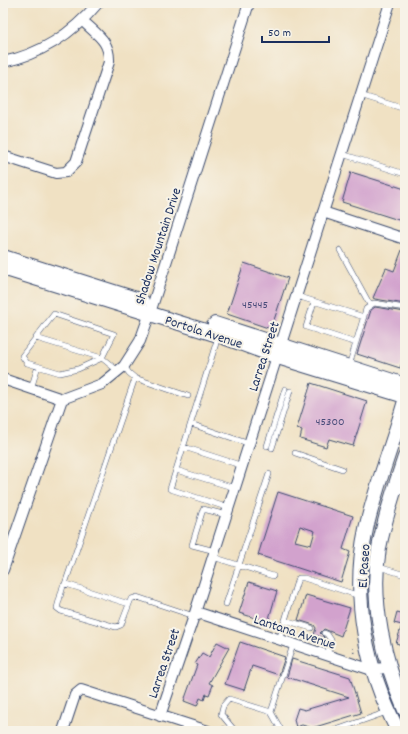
<svg xmlns="http://www.w3.org/2000/svg" width="408" height="734" font-family="Dekko,sans-serif">
<style>
.building{fill:#d2a2cd;fill-rule:evenodd}
.lines{fill:none;stroke-linecap:round;stroke-linejoin:round}
.lane-casing{stroke:#3b4a6d;stroke-width:6}
.street-casing{stroke:#3b4a6d;stroke-width:12}
.secondary-casing{stroke:#3b4a6d;stroke-width:16}
.path{stroke:#3b4a6d;stroke-width:1.5;stroke-dasharray:1 3;stroke-linecap:butt}
.lane{stroke:#fff;stroke-width:5}
.street{stroke:#fff;stroke-width:10}
.secondary{stroke:#fff;stroke-width:14}
.labels{text-anchor:middle;stroke-width:4;stroke-linejoin:round;paint-order:stroke}
.number-label{font-size:12px;fill:#494c7a}
.street-label{font-size:14px;fill:#1b2f5e;stroke:#f7f3e8}
</style>
<rect width="100%" height="100%" fill="#f7f3e8"/>
<filter id="ink" filterUnits="userSpaceOnUse"><feTurbulence type="fractalNoise" baseFrequency=".025" numOctaves="2"/><feDisplacementMap in="SourceGraphic" scale="8" xChannelSelector="R" yChannelSelector="G"/><feConvolveMatrix kernelMatrix="1 2 1 2 8 2 1 2 1" color-interpolation-filters="sRGB"/></filter>
<filter id="wash" filterUnits="userSpaceOnUse"><feTurbulence type="fractalNoise" baseFrequency=".012" numOctaves="4" result="noise"/><feDisplacementMap in="SourceGraphic" scale="16" xChannelSelector="R" yChannelSelector="G"/><feGaussianBlur stdDeviation="0.9" result="paint"/><feColorMatrix in="noise" values="0 0 0 0 0 0 0 0 0 0 0 0 0 0 0 0 0 1.4 0 .05"/><feComposite in="paint" operator="in"/></filter>
<g filter="url(#wash)">
<rect width="100%" height="100%" fill="#f0e1c3"/>
<g id="blocks">
<path class="building" d="M351,172L405,189V222L342,202Z
M404,245L405,304L375,299L373,298L386,268L394,271Z
M244,263L288,278L271,329L227,314Z
M375,307L405,312V354L400,368L357,354L371,310Z
M311,383L367,401L353,446L329,439L326,447L300,439L302,430L297,428Z
M278,492L353,516L343,549L350,552L341,582L258,555ZM300,526L315,531L311,545L295,541Z
M249,582L277,591L268,622L239,613Z
M306,595L350,608L341,636L324,629L320,633L325,638L314,635L316,628L314,625L298,620Z
M397,612L405,614V646L396,643L402,625L394,623Z
M217,642L229,648L209,683L213,685L209,695L206,694L204,700L200,698L197,706L184,701L197,665L195,664L202,653L209,657Z
M240,642L285,657L279,675L252,666L244,690L225,684Z
M292,659L350,677L361,713L312,728L302,725L296,727L294,720L298,708L305,710L349,697L287,677Z"/>
</g>
</g>
<g filter="url(#ink)">
<use href="#blocks" fill-opacity="0" stroke="#3b4a6d" stroke-width="1"/>
<g class="lines">
<g class="lane-casing">
<path id="lane" d="M360,95L405,109
M342,154L405,174
M340,250L370,305
M297,296L364,317
M314,302L306,327L356,343
M54,314L114,334L102,358L78,369L60,373L27,363L22,356Z
M218,337L170,489L229,508
M36,338L102,358L118,371
M124,366L129,373L135,378L188,396
M349,366L366,309L374,303L405,308
M31,389L38,366
M191,424L250,444
M267,446L285,389
M184,447L243,466
M272,448L290,391
M295,453L342,469
M176,470L235,488
M396,490L405,493
M215,551L192,545L203,509L227,515
M213,557L273,576
M379,567L405,575
M65,584L135,378
M129,604L66,584L63,586L57,608L61,611L116,627L121,625L131,599L137,597L194,616
M226,604L269,474
M285,620L311,628
M324,633L327,634L331,640L327,656
M279,640L297,581L299,578H304L360,596
M271,712L293,645
M220,731L230,727
M235,731L221,714L223,706L229,699L271,712L280,728L274,731
M333,731L387,712"/>
</g>
<g class="street-casing">
<path id="street" d="M3,62C42,54 73,33 98,3
M3,156L56,173L66,172L76,162L109,62C110,41 97,35 83,21
M323,212L405,239
M3,379L62,399L102,384L124,366L140,341L150,313L249,3
M3,570L62,399
M194,616L202,614L369,669L388,668
M160,716L194,616L390,3
M63,731L75,695L81,690L208,731"/>
</g>
<g class="secondary-casing">
<path id="secondary" d="M3,257L142,301
M3,268L218,335L278,357L405,396
M215,324L405,385
M405,457C395,487 385,517 379,548C370,601 384,662 405,710
M398,731C366,669 351,598 366,529C376,485 393,444 405,401"/>
</g>
<path class="path" d="M353,648L354,654"/>
<use href="#lane" class="lane"/>
<use href="#street" class="street"/>
<use href="#secondary" class="secondary"/>
</g>
</g>
<g class="labels">
<g class="number-label">
<text x="255" y="308">45445</text>
<text x="330" y="425">45300</text>
</g>
<g class="street-label">
<text transform="translate(157 246) rotate(-72)" y="5">Shadow Mountain Drive</text>
<text transform="translate(204 331) rotate(18)" y="5">Portola Avenue</text>
<text transform="translate(263 356) rotate(-72)" y="5">Larrea Street</text>
<text transform="translate(363 566) rotate(-86)" y="5">El Paseo</text>
<text transform="translate(295 631) rotate(18)" y="5">Lantana Avenue</text>
<text transform="translate(163 663) rotate(-71)" y="5">Larrea Street</text>
</g>
</g>
<rect width="408" height="734" fill="none" stroke="#f7f3e8" stroke-width="16"/>
<path d="M262 36v6h67v-6" fill="none" stroke="#1b2f5e" stroke-width="2"/>
<text x="268" y="36" font-size="12" fill="#1b2f5e" stroke="#f7f3e8" stroke-width="3" paint-order="stroke">50 m</text>
</svg>
